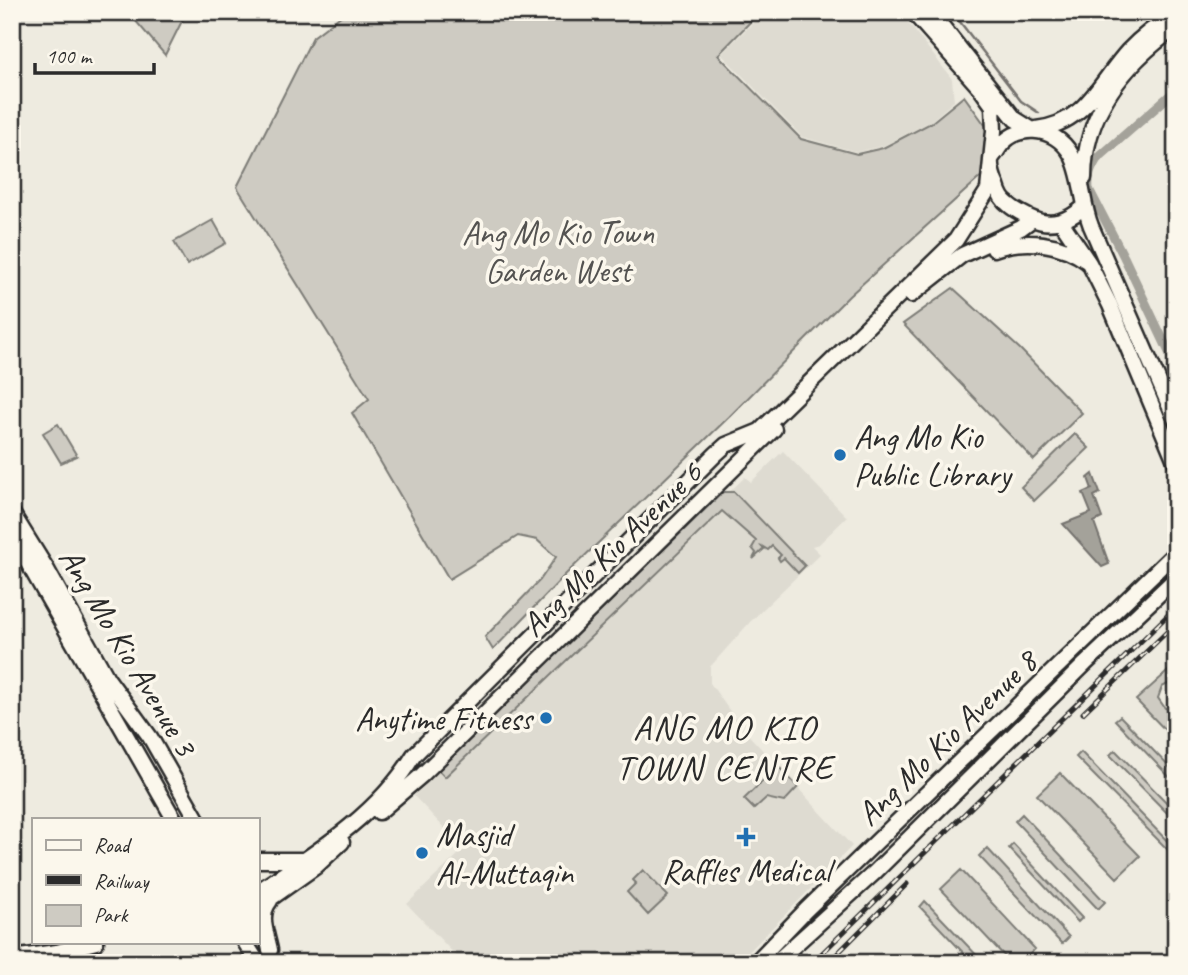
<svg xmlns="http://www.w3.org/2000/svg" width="1188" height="975" font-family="Caveat,sans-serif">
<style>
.built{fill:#dedbd1}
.green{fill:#cecbc2;stroke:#7c7b76;stroke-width:2}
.water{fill:#a4a29a;stroke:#74726e;stroke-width:2}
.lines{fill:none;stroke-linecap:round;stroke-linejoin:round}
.stream{stroke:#74726e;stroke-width:2.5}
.canal{stroke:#a4a29a;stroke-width:9}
.primary-casing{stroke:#2b2b2b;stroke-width:19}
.primary{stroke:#fbf7ec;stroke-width:14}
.rail-casing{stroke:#2b2b2b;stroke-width:5}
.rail{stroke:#fbf7ec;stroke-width:2.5;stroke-dasharray:8;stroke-linecap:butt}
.poi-dot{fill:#1f6fb2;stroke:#fbf7ec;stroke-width:2.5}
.labels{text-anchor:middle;stroke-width:7;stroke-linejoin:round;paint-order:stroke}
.park-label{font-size:33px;fill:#545351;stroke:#fbf7ec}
.poi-label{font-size:33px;fill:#2b2b2b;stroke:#fbf7ec;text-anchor:start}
.street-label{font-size:33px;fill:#2b2b2b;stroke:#fbf7ec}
.neighbourhood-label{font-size:35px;letter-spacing:2px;fill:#2b2b2b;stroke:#fbf7ec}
</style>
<rect width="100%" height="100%" fill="#eeebe0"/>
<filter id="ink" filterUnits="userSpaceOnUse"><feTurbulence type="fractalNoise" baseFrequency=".0143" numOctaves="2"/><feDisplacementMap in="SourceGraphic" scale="14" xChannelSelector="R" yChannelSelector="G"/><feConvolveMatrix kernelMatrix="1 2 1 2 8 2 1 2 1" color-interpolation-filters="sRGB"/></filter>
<g filter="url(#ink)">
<path class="built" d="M764,12H900L952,79L954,101L930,122L883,146L857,152L802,137L721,54Z
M783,451L847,517L819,544L812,546L820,554L750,622L710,667V683L741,727L852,846L738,963H463L407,904L464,849L414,796L745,477L751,482Z"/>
<path class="green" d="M128,12H185V15L165,55Z
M346,12H749L755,17L718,55L801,139L857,154L883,148L931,123L964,96L1006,154L849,296L729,417L566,574L493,650L485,637L540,580L556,557L537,540L518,536L449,579L352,413L369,399L237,187L313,37Z
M213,220L226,243L187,265L174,242Z
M953,288L1020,349L1082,413L1034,460L903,324Z
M58,424L77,456L61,463L43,433Z
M1075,434L1089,448L1034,501L1021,487Z
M723,492H734L805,566L798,573L784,558L780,561L778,558L781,555L772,546L768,550L760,545L764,549L753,559L756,553L752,548L756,541L722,511L445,777L437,769Z
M1176,664V684L1170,683L1162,687L1158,698L1165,708L1176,709V741L1136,700Z
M1120,716L1176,774V784L1115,720Z
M1115,750L1176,812V822L1110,755Z
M1081,752L1176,850V858L1076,757Z
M778,766L798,787L784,802L766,798L754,809L744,799Z
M1060,773L1140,856L1117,878L1037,795Z
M1022,814L1105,902L1098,909L1015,821Z
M1013,844L1082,918L1078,922L1009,848Z
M987,848L1069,937L1062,944L979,856Z
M643,870L668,896L648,915L627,892L636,883L633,880Z
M961,870L1035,949L1021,963H1011L941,889Z
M925,901L984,963H973L920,907Z"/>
<path class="water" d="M1093,474L1100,493L1094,496L1102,518L1094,522L1109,564L1102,567L1063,524L1091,513L1083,493L1092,489L1088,478Z"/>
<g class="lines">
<path class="stream" d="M957,18L1021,101L1039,113
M1117,139L1122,138"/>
<path class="canal" d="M1176,90L1097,159C1090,170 1088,177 1089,189L1124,257L1176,367"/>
<g class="primary-casing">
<path id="primary" d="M931,12L1015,119L1031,129
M1036,129C1085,124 1099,83 1128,51C1142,36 1158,24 1176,14
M1084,178C1084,113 1125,63 1176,27
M1084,207C1068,221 1051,228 1031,218C1023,214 1014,210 1008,204C1002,200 999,193 997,186C994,180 990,168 991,160C992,157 995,154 997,151C1014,122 1054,125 1071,154C1082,173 1082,204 1091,226L1176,421
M1062,223L1089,263L1110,305L1176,463
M994,249C1025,238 1061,242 1088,262
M911,295L962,255L1021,228L1033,219
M12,513L46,568L107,678L150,737L197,819
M12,535L174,819
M379,812L422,775L774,429
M257,860H304
M257,892C314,854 378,815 414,755L716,454L726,445L760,431L956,240L988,190L994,131L993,106L980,88L913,12
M270,901C258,915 267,934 270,950
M257,908L315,867L342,842
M245,942L258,963
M12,958L57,952L96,942
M755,963L806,910L1176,552
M775,963L874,873L1085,664L1176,578"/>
</g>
<use href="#primary" class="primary"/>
<g class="rail-casing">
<path id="rail" d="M1083,713L1176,623
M812,963L1176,607
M828,963L907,884"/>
</g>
<use href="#rail" class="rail"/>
</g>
</g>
<g class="poi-dot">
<circle cx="840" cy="455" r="7"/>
<circle cx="546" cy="718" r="7"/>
<path d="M742.5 826.5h7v7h7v7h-7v7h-7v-7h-7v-7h7z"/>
<circle cx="422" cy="853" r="7"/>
</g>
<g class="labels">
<g class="park-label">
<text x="558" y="244">Ang Mo Kio Town<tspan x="558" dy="38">Garden West</tspan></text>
</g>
<g class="poi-label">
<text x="854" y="448">Ang Mo Kio<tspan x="854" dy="38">Public Library</tspan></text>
<text x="532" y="730" text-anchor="end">Anytime Fitness</text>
<text x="436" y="846">Masjid<tspan x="436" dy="38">Al-Muttaqin</tspan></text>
<text x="746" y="882" text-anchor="middle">Raffles Medical</text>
</g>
<g class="street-label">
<text transform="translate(611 548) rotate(-44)" y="12">Ang Mo Kio Avenue 6</text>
<text transform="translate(129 651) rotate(59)" y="12">Ang Mo Kio Avenue 3</text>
<text transform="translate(946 737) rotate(-44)" y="12">Ang Mo Kio Avenue 8</text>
</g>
<g class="neighbourhood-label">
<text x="725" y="739">ANG MO KIO<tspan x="725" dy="40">TOWN CENTRE</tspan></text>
</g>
</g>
<rect width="1188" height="975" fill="none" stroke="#fbf7ec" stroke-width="42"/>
<rect x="21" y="21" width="1146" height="933" fill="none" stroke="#2b2b2b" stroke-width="2.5" filter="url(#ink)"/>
<rect x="32" y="818" width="228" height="126" fill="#fbf7ec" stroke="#a8a59f" stroke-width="2"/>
<rect x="46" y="840" width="35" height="10" fill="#fbf7ec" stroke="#a8a59f" stroke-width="2"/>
<text x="94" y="852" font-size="21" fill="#2b2b2b">Road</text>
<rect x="46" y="875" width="35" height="10" fill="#2b2b2b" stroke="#a8a59f" stroke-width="2"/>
<text x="94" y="888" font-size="21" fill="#2b2b2b">Railway</text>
<rect x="46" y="905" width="35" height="21" fill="#cecbc2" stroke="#a8a59f" stroke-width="2"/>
<text x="94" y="922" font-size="21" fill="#2b2b2b">Park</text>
<path d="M35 63v10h119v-10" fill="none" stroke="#2b2b2b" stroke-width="3.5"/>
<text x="46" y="63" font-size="21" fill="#2b2b2b" stroke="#fbf7ec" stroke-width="5" paint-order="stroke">100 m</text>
</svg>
